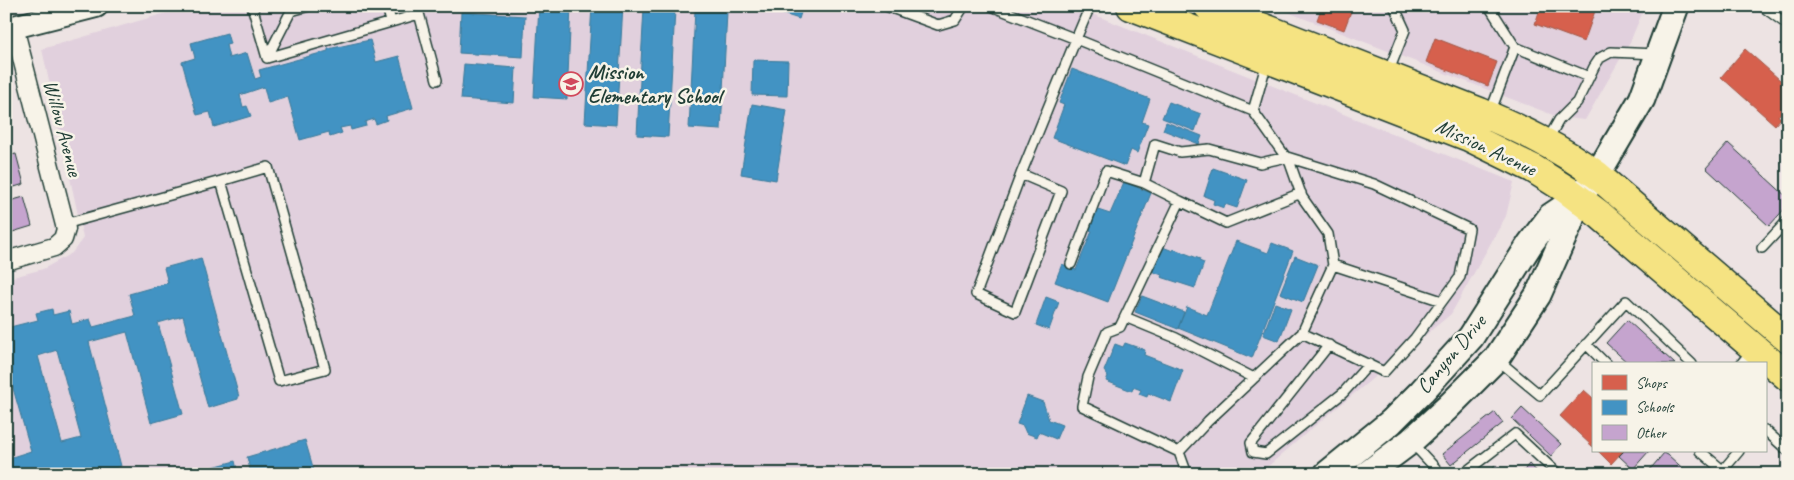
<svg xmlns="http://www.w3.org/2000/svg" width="1794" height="480" font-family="Caveat,sans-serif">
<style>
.built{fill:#e1d0dd}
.shops{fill:#d6604d;stroke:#9f5646}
.schools{fill:#4393c3;stroke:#387998;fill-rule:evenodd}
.building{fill:#c5a4ce;stroke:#1f3d34}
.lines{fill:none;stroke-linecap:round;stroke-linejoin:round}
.service-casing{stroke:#1f3d34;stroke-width:12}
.minor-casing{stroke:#1f3d34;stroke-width:21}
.tertiary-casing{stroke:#1f3d34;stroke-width:26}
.secondary-casing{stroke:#1f3d34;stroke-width:29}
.primary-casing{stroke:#1f3d34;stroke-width:31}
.service{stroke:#f7f3e8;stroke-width:9}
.minor{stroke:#f7f3e8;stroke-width:18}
.tertiary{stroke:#f7f3e8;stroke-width:22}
.secondary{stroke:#f7f3e8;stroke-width:25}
.primary{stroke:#f5e382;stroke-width:28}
.labels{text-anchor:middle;stroke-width:5;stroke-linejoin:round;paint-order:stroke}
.poi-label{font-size:21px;font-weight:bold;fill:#1f3d34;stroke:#f7f3e8;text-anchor:start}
.street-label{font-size:21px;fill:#1f3d34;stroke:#f7f3e8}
</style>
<rect width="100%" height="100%" fill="#ede3e3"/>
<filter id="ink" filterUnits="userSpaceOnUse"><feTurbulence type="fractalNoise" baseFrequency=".02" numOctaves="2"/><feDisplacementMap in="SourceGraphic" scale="10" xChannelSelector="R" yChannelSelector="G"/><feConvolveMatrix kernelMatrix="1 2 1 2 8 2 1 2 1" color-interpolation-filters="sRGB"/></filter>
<g filter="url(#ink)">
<path class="built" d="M190,6H1072L1514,182L1506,216L1451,314L1310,430L1259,474H6V279L43,269L72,253L83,238L42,49Z
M1272,6H1645L1630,42L1585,120L1558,117Z"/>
<path class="shops" d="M1322,6H1353L1344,30L1317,20Z
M1541,6H1580L1595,11L1584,42L1535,24Z
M1435,38L1497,62L1488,86L1426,62Z
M1745,49L1788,87V105L1778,116L1781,118L1775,125L1721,77Z
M1584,390L1593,398V447L1560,416Z
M1598,451H1623L1611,464Z"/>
<path class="schools" d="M539,6H571L567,99L534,97Z
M592,6H623L616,125L585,123Z
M779,6H803L799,19L777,12Z
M644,8L675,10L668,137L637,135Z
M695,10L727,12L721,130L689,128Z
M461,12L525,16L523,57L459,53Z
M227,33L230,44L226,45L229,58L247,53L255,79L261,77L259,70L328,51V49L370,40L376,62L399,56L413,108L386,116L387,120L376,124L374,119L365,122L366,126L351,130L350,126L340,128L342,133L330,137L329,132L300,140L288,97L268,103L264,87L240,95L243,107L247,106L251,116L214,127L210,112L197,115L182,62L195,58L191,43Z
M753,60L788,61L787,96L752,95Z
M464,64L516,68L514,103L461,99Z
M1072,69L1150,99L1142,122L1148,124L1137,153L1131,150L1125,166L1052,138L1064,105L1059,103Z
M1169,102L1201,114L1195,131L1162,118Z
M752,104L787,110L776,180L741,174Z
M1166,122L1202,136L1199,144L1163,130Z
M1213,168L1247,180L1237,208L1225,204L1224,208L1213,204L1214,200L1204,196Z
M1124,182L1151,193L1108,302L1055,282L1062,264L1076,270L1092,231L1087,229L1095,209L1110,214Z
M1236,241L1268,253L1272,243L1293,251L1252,358L1178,328L1187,307L1207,315Z
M1160,246L1173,251L1174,249L1200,259L1199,261L1204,263L1195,288L1161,277L1162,275L1151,271Z
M1295,256L1318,265L1303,302L1280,293Z
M201,258L239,397H238V399L208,408L183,316L158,323L183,414L151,423L127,332L89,342L121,466L93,474H6V446L9,458L31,451L6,364V328L38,320L36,313L52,309L53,315L69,311L72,324L90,319L93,327L135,316L129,294L168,283L164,268ZM57,350L81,438L62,443L38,356Z
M1142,296L1184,312L1178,329L1135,312Z
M1046,297L1059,302L1049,330L1036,325Z
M1275,303L1291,309L1279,341L1263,335Z
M1125,343L1145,350L1144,355L1183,370L1171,402L1148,393L1147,397L1139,394L1141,390L1133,387L1132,391L1106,381L1108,376L1104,371L1115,344L1123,347Z
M1027,396L1043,402L1049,420L1062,425L1056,439L1039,432L1037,437L1026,433L1023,426L1017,424Z
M305,440L315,474H251L247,457Z
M235,461L238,474H187Z"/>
<path class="building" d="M1774,6H1788V17Z
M1728,143L1788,198V205L1769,226L1706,168Z
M16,154L24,184L8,189L6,156Z
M24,197L32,226L6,234V202Z
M1627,320L1675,364H1629L1606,343Z
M1522,408L1561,444L1551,456L1512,419Z
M1495,412L1503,423L1451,465L1442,454Z
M1624,451H1649L1633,469L1619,456Z
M1664,453L1668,455L1689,474H1646Z
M1529,464L1540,474H1521Z
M1496,465L1505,473V474H1488Z"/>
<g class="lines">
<g class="service-casing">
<path id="service" d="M252,6L267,58
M387,6L391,22
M417,6L437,80
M886,6L938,25L955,20L964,6
M991,6L1076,39L1021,174L976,294L1015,312L1061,191L1021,174
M1090,6L1076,39L1253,111L1267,62
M1489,6L1515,47
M1762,6L1788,25
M267,58L419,14
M267,58L291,11L309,6
M1388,73L1405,30L1394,6
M1490,113L1515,47L1589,77
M1547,141L1559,120L1577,102L1594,67L1600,58L1611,52L1656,54
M1180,201L1226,223L1301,193
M65,224L221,181L279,381L325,369L268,167L221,181
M1762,248L1788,220
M1071,264L1106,171L1144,183
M1333,265L1442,301
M1125,317L1176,338L1254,378
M1586,344L1606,364
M1329,345L1251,443L1253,452L1266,454L1343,393L1369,364
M1498,360L1540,395L1626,301L1692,364
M1741,364L1752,351
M1765,430L1788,451
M1412,443L1441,474
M1700,451L1727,474
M1179,452L1082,406L1088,377L1107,332L1120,327L1180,201L1144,183L1155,144L1180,152L1209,149L1260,163L1287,157L1374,184L1469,229L1460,277L1415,338L1384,372L1302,333
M1723,470L1739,451
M1187,474L1179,452L1208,421L1302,333L1333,265L1328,234L1302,197L1290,163L1253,111
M1463,474L1515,434L1558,474"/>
</g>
<g class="minor-casing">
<path id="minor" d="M6,261L54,247L63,239L66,229L14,27"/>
</g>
<g class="tertiary-casing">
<path id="tertiary" d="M6,29L96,6"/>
</g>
<g class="secondary-casing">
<path id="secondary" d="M1327,474L1391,422L1422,391L1471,337L1530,244L1551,216L1578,198L1597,175L1642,99L1676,6
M1367,474L1411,441L1447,408L1496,359L1538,295L1569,225L1578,198"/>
</g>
<g class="primary-casing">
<path id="primary" d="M1131,6L1469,137L1532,168L1567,190L1600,215L1788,377
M1208,6L1480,112C1523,130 1560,148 1597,175L1788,339"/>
</g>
<use href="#service" class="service"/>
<use href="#minor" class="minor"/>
<use href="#tertiary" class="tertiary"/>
<use href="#secondary" class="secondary"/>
<use href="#primary" class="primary"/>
</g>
</g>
<defs>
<g id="school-ring" transform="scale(1.25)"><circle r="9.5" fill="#f7f3e8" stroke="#d1495b" stroke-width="1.5"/><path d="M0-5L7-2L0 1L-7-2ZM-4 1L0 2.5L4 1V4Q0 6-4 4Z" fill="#d1495b"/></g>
</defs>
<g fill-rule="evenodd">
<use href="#school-ring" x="571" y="84"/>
</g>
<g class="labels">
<g class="poi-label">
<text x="588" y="79">Mission<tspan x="588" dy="24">Elementary School</tspan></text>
</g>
<g class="street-label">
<text transform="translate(63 128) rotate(75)" y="7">Willow Avenue</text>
<text transform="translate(1486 147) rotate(25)" y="7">Mission Avenue</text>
<text transform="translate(1451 354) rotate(-50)" y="7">Canyon Drive</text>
</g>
</g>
<rect width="1794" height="480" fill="none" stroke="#f7f3e8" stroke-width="25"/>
<rect x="12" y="12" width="1769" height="455" fill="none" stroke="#1f3d34" stroke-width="2" filter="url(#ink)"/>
<rect x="1592" y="362" width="175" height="90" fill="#f7f3e8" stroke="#a1aaa0"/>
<rect x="1602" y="375" width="25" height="15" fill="#d6604d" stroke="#a1aaa0"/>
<text x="1636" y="388" font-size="15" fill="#1f3d34">Shops</text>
<rect x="1602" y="400" width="25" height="15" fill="#4393c3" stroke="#a1aaa0"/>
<text x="1636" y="412" font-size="15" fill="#1f3d34">Schools</text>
<rect x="1602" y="425" width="25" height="15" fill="#c5a4ce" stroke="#a1aaa0"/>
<text x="1636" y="438" font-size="15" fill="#1f3d34">Other</text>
</svg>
